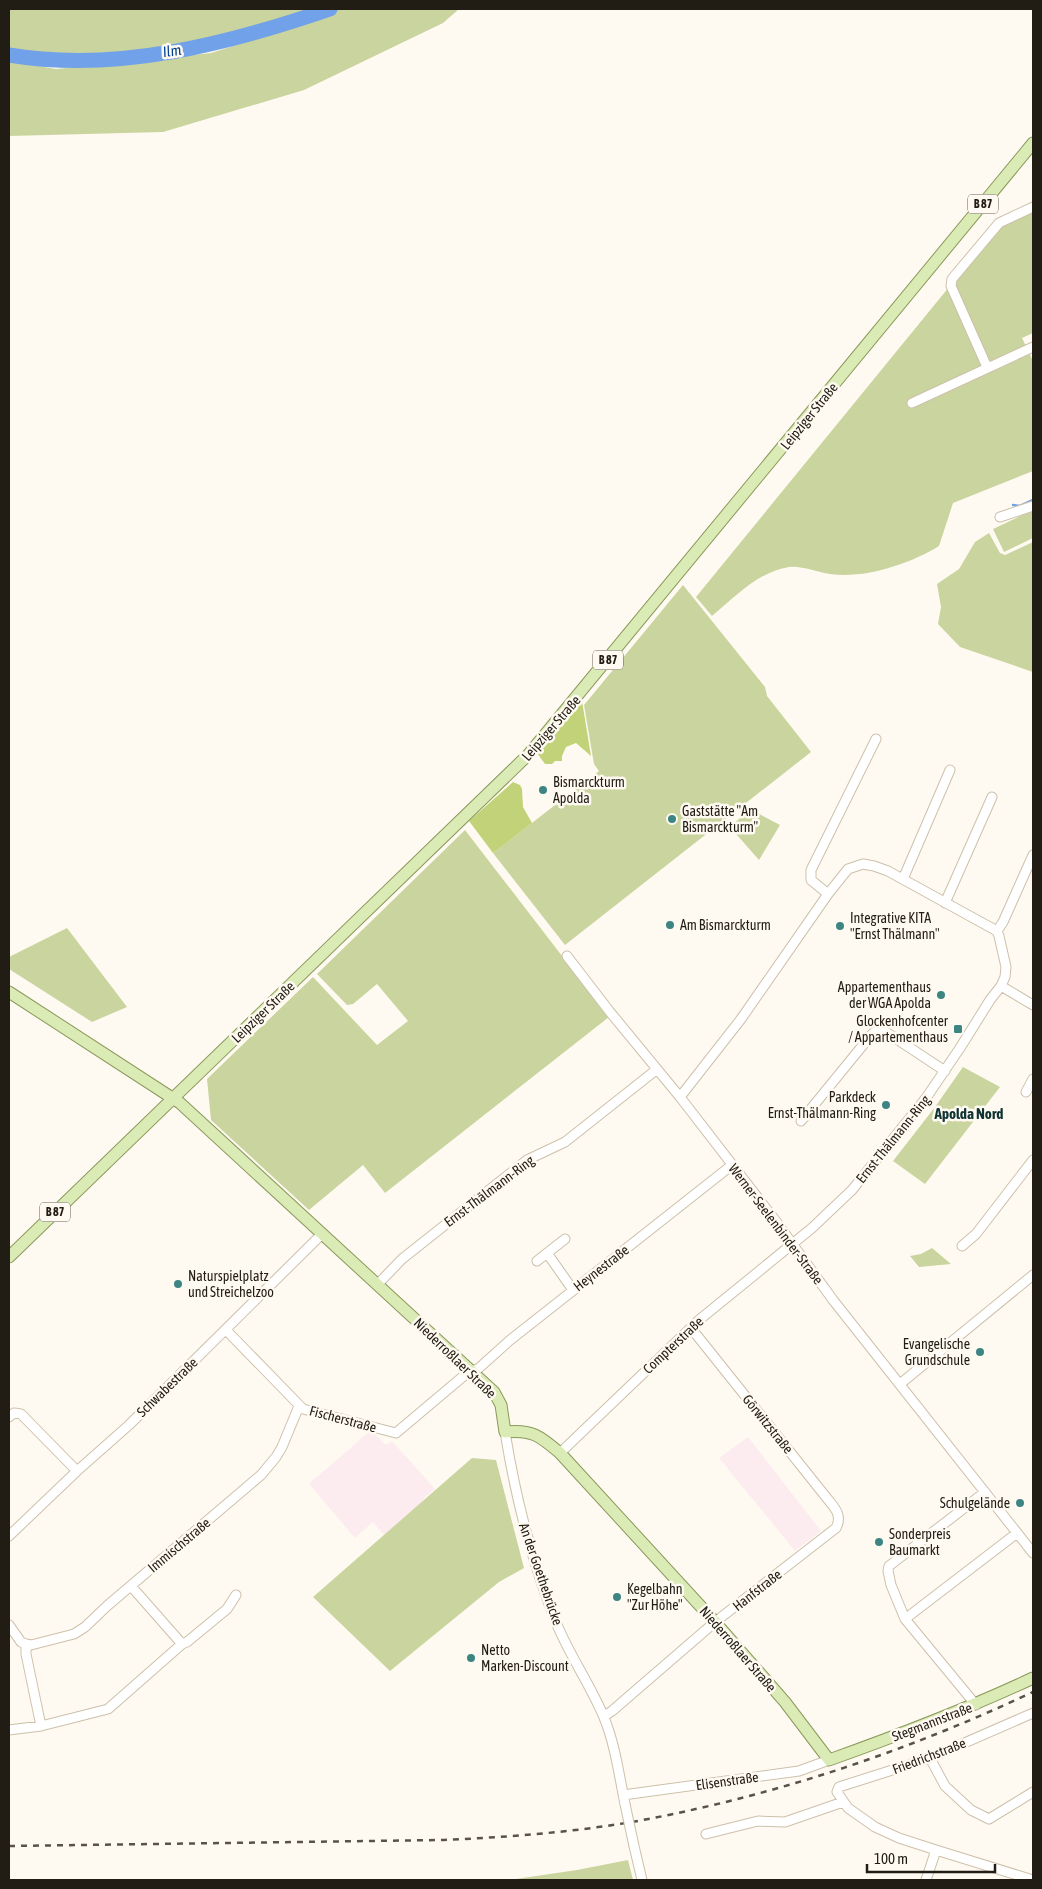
<svg xmlns="http://www.w3.org/2000/svg" width="1042" height="1889" font-family="'Asap Condensed',sans-serif">
<style>
.industrial{fill:#fcecf0}
.green{fill:#cad49e}
.forest{fill:#c2d278}
.lines{fill:none;stroke-linecap:round;stroke-linejoin:round}
.stream{stroke:#71a1e8;stroke-width:2.5}
.river{stroke:#71a1e8;stroke-width:15}
.minor-casing{stroke:#cdc0aa;stroke-width:11}
.major-casing{stroke:#8a995c;stroke-width:13}
.minor{stroke:#fff;stroke-width:9}
.major{stroke:#dbebb5;stroke-width:11}
.rail{stroke:#57524a;stroke-width:2.5;stroke-dasharray:6 6;stroke-linecap:butt}
.minor-bridge-casing{stroke:#cdc0aa;stroke-width:11;stroke-linecap:butt}
.minor-bridge{stroke:#fff;stroke-width:9}
.poi-dot{fill:#3c8583;stroke:#fffaf1;stroke-width:2}
.labels{text-anchor:middle;stroke-width:5;stroke-linejoin:round;paint-order:stroke}
.shield{fill:#fffaf1;stroke:#645f56;stroke-width:1}
.shield-label{font-size:12px;font-weight:bold;fill:#211c14}
.street-label{font-size:14px;fill:#211c14;stroke:#fffaf1}
.poi-label{font-size:14px;fill:#211c14;stroke:#fffaf1;text-anchor:start}
.water-label{font-size:15px;font-style:italic;fill:#004191;stroke:#fffaf1}
.neighbourhood-label{font-size:15px;font-weight:bold;fill:#0f3232;stroke:#fffaf1}
</style>
<rect width="100%" height="100%" fill="#fffaf1"/>
<path class="industrial" d="M371,1430L386,1445L392,1441L435,1489L425,1497L421,1503L384,1535L373,1522L355,1538L309,1484Z
M748,1437L821,1531L795,1551L719,1458Z"/>
<path class="green" d="M9,9H327L316,16L211,49L55,65L9,58Z
M333,9H459L443,23L304,90L163,132L9,136V61L56,69L211,53L318,19Z
M1033,210V333L1022,338L1033,361V471L953,503L939,546C910,564 864,579 830,574C818,572 799,565 789,567C758,572 736,596 712,616L696,597L998,227Z
M1033,510V538L1004,552L993,529Z
M989,533L1000,553L1005,555L1033,542V672L960,647L938,624L941,607L937,584L959,569L975,542Z
M683,585L765,687L767,696L811,752L565,945L493,853L599,771L594,764L584,705Z
M750,809L780,825L759,860L730,827Z
M465,830L609,1017L385,1193L363,1165L309,1210L211,1120L207,1079L313,977L377,1045L408,1021L377,984L353,1004L347,1005L317,974Z
M67,928L127,1007L92,1022L9,969V957Z
M963,1067L1000,1087L925,1184L893,1161L935,1107Z
M932,1248L951,1264L919,1267L910,1256L921,1254Z
M472,1458L496,1460L524,1568L499,1582L390,1671L313,1597Z
M628,1860L633,1880H509L577,1870Z"/>
<path class="forest" d="M582,701L591,756L576,743L566,747L562,756V761H555L552,764H545L537,753Z
M513,782L520,785L522,789L523,807L532,823L493,853L469,821Z"/>
<g class="lines">
<path class="stream" d="M1013,505L1020,506L1033,500"/>
<path class="river" d="M9,55C117,73 228,44 330,9"/>
<g class="minor-casing">
<path id="minor" d="M987,367L951,286L952,279L999,223L1033,207
M912,403L1033,347
M1000,517L1033,506
M903,879L950,770
M828,894L811,880V870L876,739
M945,903L992,797
M997,931L1003,922L1033,855
M567,956L610,1012L680,1097L775,1220L833,1300L1033,1553
M1001,986L1033,1005
M1026,1092L1033,1079
M801,1121L872,1034L878,1030L886,1032L945,1071
M962,1246L976,1234L1033,1160
M547,1253L573,1290
M537,1261L565,1239
M377,1285L402,1259L527,1160L565,1142L656,1070
M226,1330L303,1409L396,1433L466,1374L479,1368L509,1341L732,1165
M900,1384L1033,1275
M9,1417L14,1413L21,1414L77,1471
M505,1432C516,1500 532,1564 558,1627C571,1657 590,1685 603,1715C615,1743 619,1775 625,1804
M560,1453L699,1320L812,1228L852,1190L926,1098L960,1048L990,1000L1001,986L1005,977L1006,967L999,936L997,931L888,871L874,866L863,864L848,869L828,894L741,1019L680,1097
M9,1536L77,1471L129,1425L322,1234
M131,1586L182,1644
M905,1619L1017,1533
M9,1625L21,1642L26,1644
M26,1644L31,1645L74,1634L85,1627L107,1606L261,1475L276,1457L282,1447L299,1406
M26,1644V1654L41,1726
M976,1705L905,1619L891,1585L888,1571L889,1566L985,1492
M1033,1713L930,1758L839,1787L837,1792L848,1808L875,1827L899,1838L936,1850L1033,1880
M604,1716L612,1711L715,1622L836,1528C843,1515 834,1507 826,1497L691,1328
M9,1730L41,1726L108,1709L182,1644L187,1642L227,1609L236,1595
M930,1758L945,1786L971,1810L989,1819L1033,1792
M623,1795L799,1771L829,1760
M706,1834L758,1821L785,1822L843,1802
M634,1846L642,1880
M926,1880L936,1850"/>
</g>
<g class="major-casing">
<path id="major" d="M9,992L180,1103L494,1392L501,1405L505,1432C532,1429 540,1436 560,1453L715,1622L785,1702L829,1760C899,1735 967,1709 1033,1678
M9,1257L529,754L1033,143"/>
</g>
<use href="#minor" class="minor"/>
<use href="#major" class="major"/>
<path class="rail" d="M9,1846L444,1840C510,1837 577,1832 643,1820C780,1794 907,1751 1033,1692"/>
<g class="minor-bridge-casing">
<path id="minor-bridge" d="M625,1804L634,1846"/>
</g>
<use href="#minor-bridge" class="minor-bridge"/>
</g>
<g class="poi-dot">
<circle cx="543" cy="790" r="5"/>
<circle cx="672" cy="819" r="5"/>
<circle cx="670" cy="925" r="5"/>
<circle cx="840" cy="926" r="5"/>
<circle cx="941" cy="995" r="5"/>
<rect x="953" y="1024" width="10" height="10" rx="2.5"/>
<circle cx="886" cy="1105" r="5"/>
<circle cx="178" cy="1284" r="5"/>
<circle cx="980" cy="1352" r="5"/>
<circle cx="1020" cy="1503" r="5"/>
<circle cx="879" cy="1542" r="5"/>
<circle cx="617" cy="1597" r="5"/>
<circle cx="471" cy="1658" r="5"/>
</g>
<g class="labels">
<g class="shield">
<rect x="968" y="194.5" width="30" height="19" rx="4"/>
<rect x="593" y="650.5" width="30" height="19" rx="4"/>
<rect x="40" y="1202.5" width="30" height="19" rx="4"/>
</g>
<g class="shield-label">
<text x="983" y="208">B 87</text>
<text x="608" y="664">B 87</text>
<text x="55" y="1216">B 87</text>
</g>
<g class="street-label">
<text transform="translate(809 416) rotate(-51)" y="5">Leipziger Straße</text>
<text transform="translate(551 728) rotate(-49)" y="5">Leipziger Straße</text>
<text transform="translate(263 1012) rotate(-44)" y="5">Leipziger Straße</text>
<text transform="translate(893 1139) rotate(-51)" y="5">Ernst-Thälmann-Ring</text>
<text transform="translate(489 1191) rotate(-37)" y="5">Ernst-Thälmann-Ring</text>
<text transform="translate(776 1224) rotate(53)" y="5">Werner-Seelenbinder-Straße</text>
<text transform="translate(601 1268) rotate(-38)" y="5">Heynestraße</text>
<text transform="translate(673 1345) rotate(-43)" y="5">Compterstraße</text>
<text transform="translate(455 1358) rotate(44)" y="5">Niederroßlaer Straße</text>
<text transform="translate(167 1387) rotate(-44)" y="5">Schwabestraße</text>
<text transform="translate(343 1419) rotate(15)" y="5">Fischerstraße</text>
<text transform="translate(768 1424) rotate(51)" y="5">Görwitzstraße</text>
<text transform="translate(179 1545) rotate(-40)" y="5">Immischstraße</text>
<text transform="translate(541 1574) rotate(71)" y="5">An der Goethebrücke</text>
<text transform="translate(757 1590) rotate(-38)" y="5">Hanfstraße</text>
<text transform="translate(738 1649) rotate(49)" y="5">Niederroßlaer Straße</text>
<text transform="translate(932 1722) rotate(-21)" y="5">Stegmannstraße</text>
<text transform="translate(929 1756) rotate(-21)" y="5">Friedrichstraße</text>
<text transform="translate(727 1781) rotate(-8)" y="5">Elisenstraße</text>
</g>
<g class="poi-label">
<text x="553" y="787">Bismarckturm<tspan x="553" dy="16">Apolda</tspan></text>
<text x="682" y="816">Gaststätte "Am<tspan x="682" dy="16">Bismarckturm"</tspan></text>
<text x="850" y="923">Integrative KITA<tspan x="850" dy="16">"Ernst Thälmann"</tspan></text>
<text x="680" y="930">Am Bismarckturm</text>
<text x="931" y="992" text-anchor="end">Appartementhaus<tspan x="931" dy="16">der WGA Apolda</tspan></text>
<text x="948" y="1026" text-anchor="end">Glockenhofcenter<tspan x="948" dy="16">/ Appartementhaus</tspan></text>
<text x="876" y="1102" text-anchor="end">Parkdeck<tspan x="876" dy="16">Ernst-Thälmann-Ring</tspan></text>
<text x="188" y="1281">Naturspielplatz<tspan x="188" dy="16">und Streichelzoo</tspan></text>
<text x="970" y="1349" text-anchor="end">Evangelische<tspan x="970" dy="16">Grundschule</tspan></text>
<text x="1010" y="1508" text-anchor="end">Schulgelände</text>
<text x="889" y="1539">Sonderpreis<tspan x="889" dy="16">Baumarkt</tspan></text>
<text x="627" y="1594">Kegelbahn<tspan x="627" dy="16">"Zur Höhe"</tspan></text>
<text x="481" y="1655">Netto<tspan x="481" dy="16">Marken-Discount</tspan></text>
</g>
<g class="water-label">
<text transform="translate(172 51) rotate(-8)" y="5">Ilm</text>
</g>
<g class="neighbourhood-label">
<text x="969" y="1119">Apolda Nord</text>
</g>
</g>
<rect width="1042" height="1889" fill="none" stroke="#211c14" stroke-width="20"/>
<path d="M867 1864v8h128v-8" fill="none" stroke="#211c14" stroke-width="2.5"/>
<text x="874" y="1864" font-size="15" fill="#211c14" stroke="#fffaf1" stroke-width="4" paint-order="stroke">100 m</text>
</svg>
